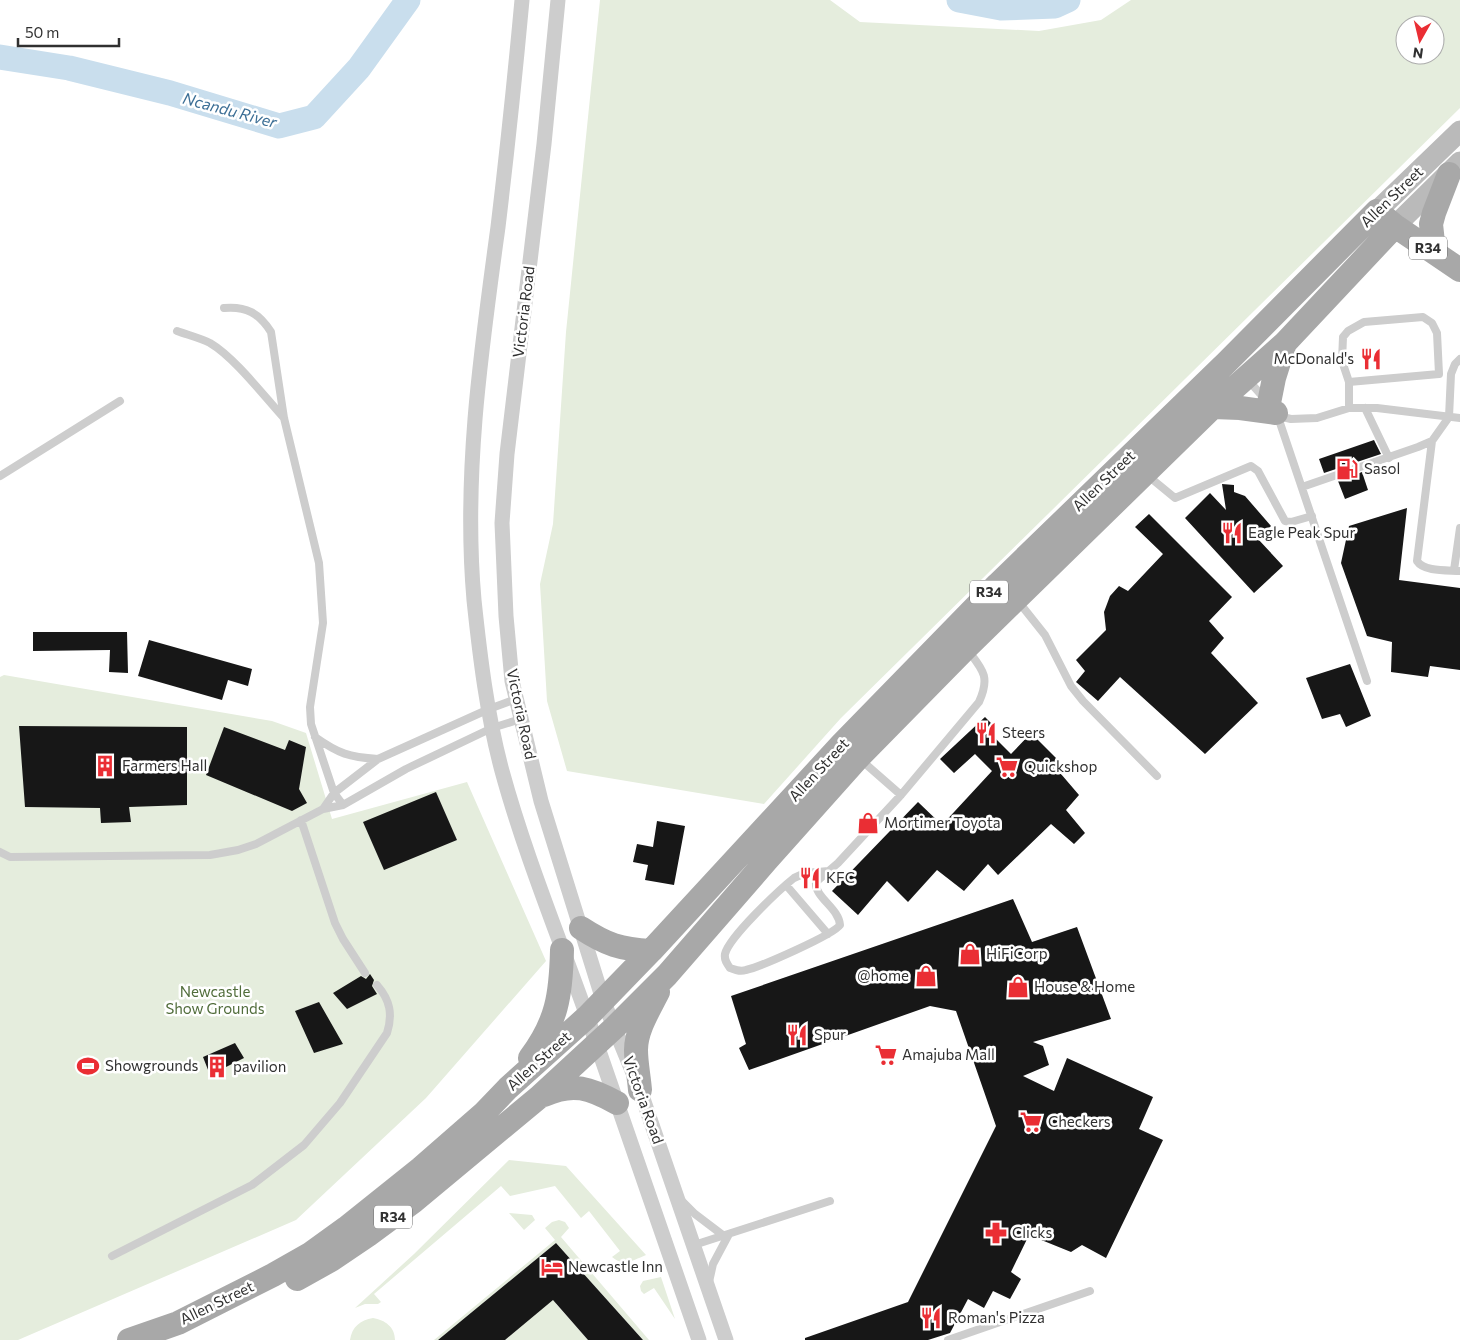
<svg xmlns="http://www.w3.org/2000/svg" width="1460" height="1340" font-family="Commissioner,sans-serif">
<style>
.green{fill:#e5eddd;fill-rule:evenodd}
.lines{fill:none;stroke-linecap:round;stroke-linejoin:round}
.river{stroke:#c9deed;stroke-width:25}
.building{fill:#171717}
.lane{stroke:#cdcdcd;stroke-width:8}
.street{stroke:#cdcdcd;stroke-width:15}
.secondary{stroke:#bababa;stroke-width:21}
.primary{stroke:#a8a8a8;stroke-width:24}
.labels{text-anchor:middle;stroke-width:5;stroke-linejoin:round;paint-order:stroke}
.shield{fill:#fff;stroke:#6e6e6e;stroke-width:1}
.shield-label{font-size:14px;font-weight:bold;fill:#303030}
.street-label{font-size:15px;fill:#303030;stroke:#fff}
.poi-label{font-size:15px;fill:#303030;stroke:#fff;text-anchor:start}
.park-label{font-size:15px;fill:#516d3b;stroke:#fff}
.water-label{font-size:16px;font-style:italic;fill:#3b6e95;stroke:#fff}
</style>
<rect width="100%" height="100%" fill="#fff"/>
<path class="green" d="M600,0H830L860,22L1039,31L1101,20L1131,0H1460V108L841,718L764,804L567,771L547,701L540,584L553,524L566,332ZM1405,25H1435V55H1405Z
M4,675L272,721L306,733L332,819L467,782L546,961L426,1098L296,1220L18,1340H0V677Z
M509,1160L566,1166L646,1255C634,1260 623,1267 612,1257L620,1251L589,1211L581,1218L555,1186L510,1196L501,1186L374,1294L381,1302L378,1304H365L355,1308L414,1254Z
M509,1213L532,1215L535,1220L524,1230Z
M559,1220L565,1222L569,1228L561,1237L649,1340H643L556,1243L438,1340H434L555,1240L545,1228L552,1222Z
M661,1277L675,1319L654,1288L644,1294L641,1291L640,1286L643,1281Z
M562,1292L556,1304L588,1340H505Z
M373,1318C385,1320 395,1327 395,1340H350C352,1327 360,1320 373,1318Z"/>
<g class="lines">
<path class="river" d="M959,0L1001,8L1055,6L1068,0
M0,57L69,68L170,93L279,126L314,117L359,68L408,0"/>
</g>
<path class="building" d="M1374,440L1381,454L1324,473L1319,459Z
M1362,472L1368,490L1345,499L1338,481Z
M1222,484L1234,485V492L1245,496L1271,526L1258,539L1283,566L1254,593L1185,518L1210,493L1226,510Z
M1407,508L1399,580L1460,588V670L1430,666L1428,677L1391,672L1392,642L1367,636L1341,563L1349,526Z
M1149,514L1232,597L1209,621L1224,638L1211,653L1258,703L1205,754L1120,677L1098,701L1076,682L1085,671L1076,660L1106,630L1104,612L1110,596L1119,586L1128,591L1163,554L1135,527Z
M33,632H127L128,673L109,672L110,650L33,651Z
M149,640L252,669L248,686L228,680L222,700L138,676Z
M1350,664L1371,716L1346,727L1340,714L1322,719L1306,678Z
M985,717L996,728L993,736L1011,754L1031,733L1068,770L1061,774L1079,795L1066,810L1085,833L1074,844L1051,824L998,875L988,864L964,891L937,870L908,902L887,881L858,915L832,891L918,802L942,825L992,771L975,754L954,773L940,759Z
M19,726L187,727V805L129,807L131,822L101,823L100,808L25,807Z
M224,727L285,750L289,740L306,747L299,789L307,803L292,811L206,775Z
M436,792L457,840L384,870L363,822Z
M657,821L685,826L674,885L645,880L648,865L633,862L637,844L653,847Z
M1013,899L1032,942L1077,927L1111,1019L1033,1042L1043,1046L1049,1065L1023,1076L1054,1091L1067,1058L1153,1097L1139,1129L1163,1140L1106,1258L1082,1245L1071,1252L1029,1235L1011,1272L1021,1279L1010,1299L993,1291L984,1308L968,1299L950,1333L928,1340H805V1338L908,1302L996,1126L956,1011L930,1006L749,1070L739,1048L746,1044L731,996Z
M370,974L374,980L372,986L377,994L347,1009L333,993L361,976L366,979Z
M319,1002L343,1044L314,1053L295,1011Z
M235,1043L244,1058L210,1075L203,1057Z
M556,1243L643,1340H588L553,1300L505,1340H438Z"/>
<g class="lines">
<path class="lane" d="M224,308C246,306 259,313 271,332L284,418L319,563L323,623L310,707L311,724L334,793L343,805
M177,331C188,335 200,338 210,343C234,357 264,396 284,418
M1248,380L1265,399
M1349,408V382L1342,361L1343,337L1348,331L1364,322L1423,317L1432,323L1437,333L1439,374L1349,382
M1365,408L1389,458
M1278,416L1291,419L1317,418L1349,408H1377L1460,418
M1278,417L1367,681
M1432,441L1417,561C1424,572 1448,570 1460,571
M1147,475L1175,498L1251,466L1258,471L1285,521L1291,522L1312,516
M0,476L120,401
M1302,487L1418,447L1432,441L1449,417L1451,374L1455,364L1460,359
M1454,570L1460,528
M1018,601L1045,635L1071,686L1083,701L1157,776
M315,737C339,754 349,757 378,759
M861,760L901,795
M323,809L334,793L378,759L489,709L516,699
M301,820L335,923L343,939L365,973
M0,852L10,857L210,855L238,850L256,844L323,809L343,805L406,769L492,728L521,719
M829,871L805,873L794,878C779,890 729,937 725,954C724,960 727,964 730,968C736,970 740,972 746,970C760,967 833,935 840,925C839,908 814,897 816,882L838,863L901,795L979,702C991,676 982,669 967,649
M786,885L828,934
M682,1201L695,1214L724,1236
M694,1245L830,1201
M112,1256L252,1185L304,1145L340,1103L387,1033C393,1014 390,1000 377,985
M709,1282L713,1264L729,1234
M948,1340L1090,1291"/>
<path class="street" d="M522,0C515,76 507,152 498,227C481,351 463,475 474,600C480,657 487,715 502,771C525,855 559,937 588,1019C625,1126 662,1233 699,1340
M558,0L544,144L507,454L502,523L506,616L512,681L541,801L603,1000L640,1090L726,1340"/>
<path class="secondary" d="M1377,211L1460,131
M1395,226L1460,162"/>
<path class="primary" d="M1434,252L1431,224L1434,213L1449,174
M1269,403L1274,378L1285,343
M1213,407L1240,408L1276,413
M581,928C607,945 620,949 651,951
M530,1058C557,1022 561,995 562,950
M640,1090C639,1077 636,1063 636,1050C636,1030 649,1010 658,992
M544,1095C573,1082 590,1088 617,1103
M297,1279L331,1260L368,1235L414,1201L538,1098L615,1027L667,975L767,860L858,758L966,648L1213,407L1285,343L1395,226
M129,1340L178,1323L273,1275L310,1254L346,1228L421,1168L484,1113L508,1088L587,1017L651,951L841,745L998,584L1227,362L1377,211L1395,226L1460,270"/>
</g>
<defs>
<g id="restaurant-bare" transform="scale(1.725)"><path d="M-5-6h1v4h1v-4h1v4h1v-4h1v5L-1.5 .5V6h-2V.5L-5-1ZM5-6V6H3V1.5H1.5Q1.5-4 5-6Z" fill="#ea2e34" stroke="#fff" stroke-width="2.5" paint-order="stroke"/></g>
<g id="fuel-bare" transform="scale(1.725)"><path d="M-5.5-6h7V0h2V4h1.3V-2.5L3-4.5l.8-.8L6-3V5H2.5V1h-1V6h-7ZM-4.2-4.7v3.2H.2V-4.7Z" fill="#ea2e34" stroke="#fff" stroke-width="2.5" paint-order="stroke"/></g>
<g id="building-bare" transform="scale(1.725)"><path d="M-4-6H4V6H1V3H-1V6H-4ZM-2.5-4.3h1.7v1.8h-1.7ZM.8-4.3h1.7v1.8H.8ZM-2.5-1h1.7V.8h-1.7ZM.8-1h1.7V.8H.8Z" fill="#ea2e34" stroke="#fff" stroke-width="2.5" paint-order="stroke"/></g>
<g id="supermarket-bare" transform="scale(1.725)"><path d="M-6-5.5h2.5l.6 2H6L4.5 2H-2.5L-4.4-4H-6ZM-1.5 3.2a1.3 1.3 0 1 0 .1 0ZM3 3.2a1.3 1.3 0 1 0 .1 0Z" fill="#ea2e34" stroke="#fff" stroke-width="2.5" paint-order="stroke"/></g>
<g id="shop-bare" transform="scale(1.725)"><path d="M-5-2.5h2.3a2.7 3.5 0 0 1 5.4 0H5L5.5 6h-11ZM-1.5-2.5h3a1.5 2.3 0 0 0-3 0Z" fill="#ea2e34" stroke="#fff" stroke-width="2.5" paint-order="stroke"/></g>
<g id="stadium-bare" transform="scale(1.725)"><path d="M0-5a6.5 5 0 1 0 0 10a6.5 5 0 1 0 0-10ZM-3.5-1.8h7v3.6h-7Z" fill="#ea2e34" stroke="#fff" stroke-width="2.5" paint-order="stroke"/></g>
<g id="pharmacy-bare" transform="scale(1.725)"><path d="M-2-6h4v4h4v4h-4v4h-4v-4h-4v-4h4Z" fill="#ea2e34" stroke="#fff" stroke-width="2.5" paint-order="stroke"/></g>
<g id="hotel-bare" transform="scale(1.725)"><path d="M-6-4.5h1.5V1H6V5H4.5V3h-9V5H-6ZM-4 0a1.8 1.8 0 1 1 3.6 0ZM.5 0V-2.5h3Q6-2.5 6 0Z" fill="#ea2e34" stroke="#fff" stroke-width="2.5" paint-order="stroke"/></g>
</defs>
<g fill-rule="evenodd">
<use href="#restaurant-bare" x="1371" y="359"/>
<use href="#fuel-bare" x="1347" y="469"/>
<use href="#restaurant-bare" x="1232" y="533"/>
<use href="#restaurant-bare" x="986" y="733"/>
<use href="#building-bare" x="105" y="766"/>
<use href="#supermarket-bare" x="1007" y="767"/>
<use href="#shop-bare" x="868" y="823"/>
<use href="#restaurant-bare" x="810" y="878"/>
<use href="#shop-bare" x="970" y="954"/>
<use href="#shop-bare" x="926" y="976"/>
<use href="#shop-bare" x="1018" y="987"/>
<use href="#restaurant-bare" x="797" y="1035"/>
<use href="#supermarket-bare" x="886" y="1055"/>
<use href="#stadium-bare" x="88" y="1066"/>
<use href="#building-bare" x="217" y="1067"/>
<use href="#supermarket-bare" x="1031" y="1122"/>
<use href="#pharmacy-bare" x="996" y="1233"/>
<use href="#hotel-bare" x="552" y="1267"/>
<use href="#restaurant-bare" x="931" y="1318"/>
</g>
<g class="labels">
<g class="shield">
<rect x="1409" y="236.5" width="38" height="23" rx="4"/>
<rect x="970" y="580.5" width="38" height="23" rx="4"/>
<rect x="374" y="1205.5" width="38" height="23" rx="4"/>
</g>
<g class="shield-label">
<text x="1428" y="253">R34</text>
<text x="989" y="597">R34</text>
<text x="393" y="1222">R34</text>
</g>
<g class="street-label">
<text transform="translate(1392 197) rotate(-44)" y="5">Allen Street</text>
<text transform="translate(524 312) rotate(-83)" y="5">Victoria Road</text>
<text transform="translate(1104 481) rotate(-44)" y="5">Allen Street</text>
<text transform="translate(521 714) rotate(78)" y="5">Victoria Road</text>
<text transform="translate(819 770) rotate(-47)" y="5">Allen Street</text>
<text transform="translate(539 1061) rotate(-42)" y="5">Allen Street</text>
<text transform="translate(643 1100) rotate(70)" y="5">Victoria Road</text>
<text transform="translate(217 1303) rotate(-26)" y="5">Allen Street</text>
</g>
<g class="poi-label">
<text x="1354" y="364" text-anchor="end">McDonald's</text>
<text x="1364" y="474">Sasol</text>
<text x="1248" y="538">Eagle Peak Spur</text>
<text x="1002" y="738">Steers</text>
<text x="122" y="771">Farmers Hall</text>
<text x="1024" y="772">Quickshop</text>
<text x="884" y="828">Mortimer Toyota</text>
<text x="826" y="883">KFC</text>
<text x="986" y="959">HiFiCorp</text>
<text x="909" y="981" text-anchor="end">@home</text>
<text x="1034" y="992">House &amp; Home</text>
<text x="814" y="1040">Spur</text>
<text x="902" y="1060">Amajuba Mall</text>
<text x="105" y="1071">Showgrounds</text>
<text x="233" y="1072">pavilion</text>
<text x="1048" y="1127">Checkers</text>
<text x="1012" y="1238">Clicks</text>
<text x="568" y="1272">Newcastle Inn</text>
<text x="948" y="1323">Roman's Pizza</text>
</g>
<g class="park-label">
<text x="215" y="997">Newcastle<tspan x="215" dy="17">Show Grounds</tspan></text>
</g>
<g class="water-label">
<text transform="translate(230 110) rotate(15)" y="6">Ncandu River</text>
</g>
</g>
<g transform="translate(1420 40) rotate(188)"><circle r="24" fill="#ffffff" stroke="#acacac"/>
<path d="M0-4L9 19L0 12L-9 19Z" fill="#ea2e34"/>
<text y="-8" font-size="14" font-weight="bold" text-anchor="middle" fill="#303030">N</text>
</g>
<path d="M18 38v8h101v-8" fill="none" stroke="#303030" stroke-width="2.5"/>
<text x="25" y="38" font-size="15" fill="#303030" stroke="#ffffff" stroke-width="4" paint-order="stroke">50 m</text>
</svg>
